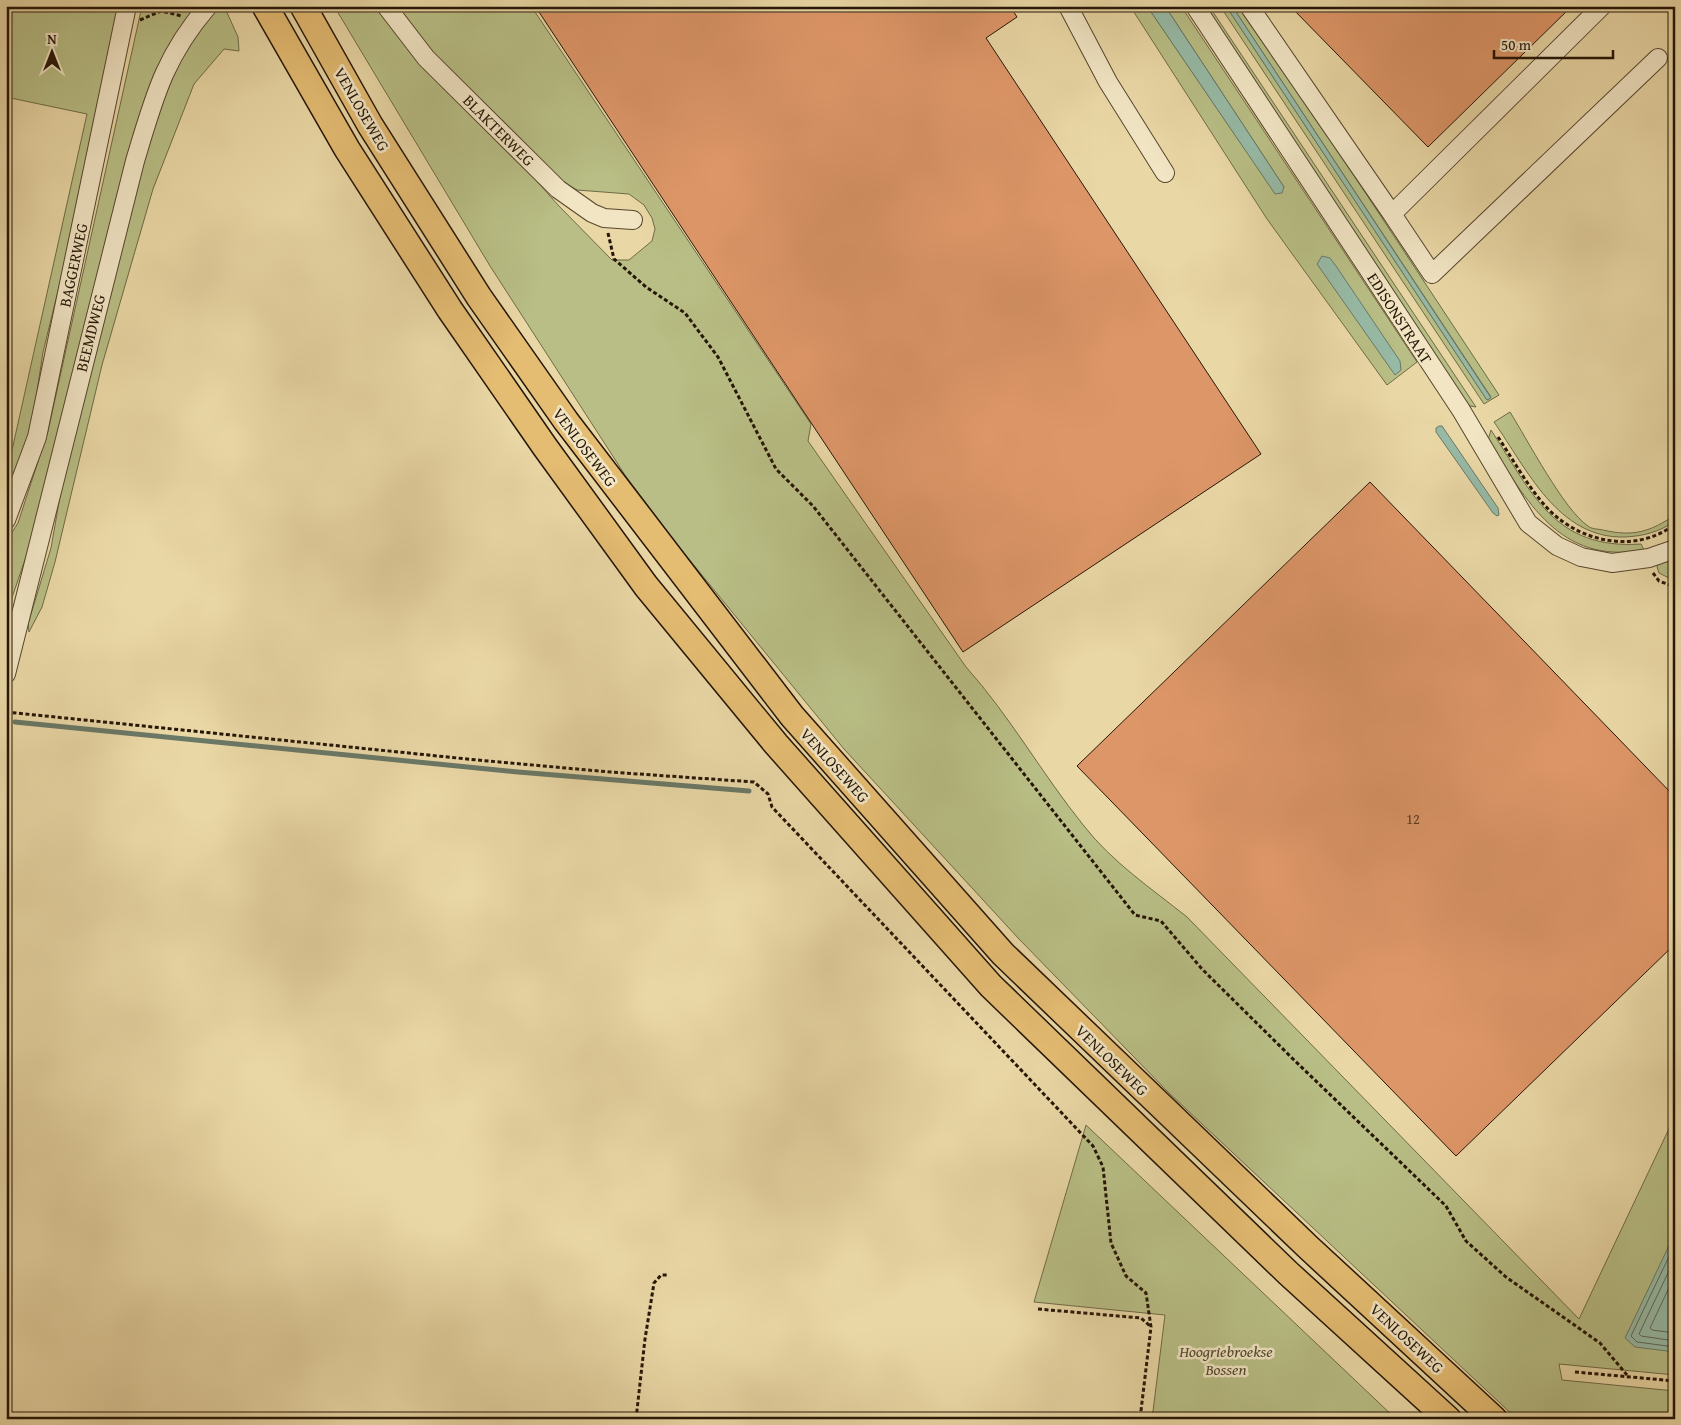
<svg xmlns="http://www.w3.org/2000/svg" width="1681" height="1425" font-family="'Gentium Book Plus',serif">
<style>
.green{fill:#b8be85;stroke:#6f6a46}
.water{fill:#97baa6;stroke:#6a7866}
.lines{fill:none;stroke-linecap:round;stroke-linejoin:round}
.shore{stroke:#5e6856;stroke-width:1}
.stream{stroke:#6a7866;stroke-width:5}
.building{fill:#dd9668;stroke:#261607}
.minor-casing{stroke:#57462e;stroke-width:20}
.highway-casing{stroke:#261607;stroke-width:28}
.path{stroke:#261607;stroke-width:3;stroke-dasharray:4 2.5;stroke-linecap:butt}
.minor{stroke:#f1e5c4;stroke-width:18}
.highway{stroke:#e4bc72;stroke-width:25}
.labels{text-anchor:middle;stroke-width:5;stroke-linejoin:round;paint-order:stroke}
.number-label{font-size:14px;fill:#54361f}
.street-label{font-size:16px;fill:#261607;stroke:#f1e5c4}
.park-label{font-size:16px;font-style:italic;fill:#52482d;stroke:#f1e5c4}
</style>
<rect width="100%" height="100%" fill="#e9d7a5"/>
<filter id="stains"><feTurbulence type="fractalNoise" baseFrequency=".004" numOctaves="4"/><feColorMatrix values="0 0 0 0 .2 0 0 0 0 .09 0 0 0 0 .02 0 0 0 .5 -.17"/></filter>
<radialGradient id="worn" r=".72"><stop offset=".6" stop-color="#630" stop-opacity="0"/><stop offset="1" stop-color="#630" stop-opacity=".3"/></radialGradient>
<path class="green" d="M6,6H121L101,116L43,352L31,431L6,496V477L87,114L6,97Z
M142,6H196L177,38L29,548L6,615V542L18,523L48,431Z
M215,6H224L238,37L239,51L224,49L194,84L153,189L102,365L55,562L42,607L29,632L28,624L51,548L72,428L159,106L181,54Z
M334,6H374L419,60L500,140L558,205L612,260H629L652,241L655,229L652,218L644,205L629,194L577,190L557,178L441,62L394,6H531L811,424L808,441L966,667C1010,716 1042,774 1084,826C1112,862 1152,889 1187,917L1579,1319L1675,1116V1375L1559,1364L1562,1380L1675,1391V1419H1517L1169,1093L1019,939L844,749L679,547L625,475L490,266Z
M1130,6H1147L1275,193L1284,187L1165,6H1181L1417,362L1387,385L1267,219Z
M1201,6H1209L1476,407L1465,405Z
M1220,6H1226L1487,400L1491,397L1232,6H1242L1499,395L1484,404Z
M1510,412C1527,439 1564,510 1588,526C1591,529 1598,529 1603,530C1633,537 1650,532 1675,515V521C1659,532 1644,536 1625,537C1558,539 1527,469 1494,422Z
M1491,430C1532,493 1554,550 1641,544L1644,550C1559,565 1527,501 1488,440Z
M1675,555V581L1659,573L1657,567L1661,561Z
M1086,1125L1396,1419H1152L1165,1315L1034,1302Z"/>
<path class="water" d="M1147,6H1165L1284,187L1282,193L1275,194Z
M1226,6H1232L1491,398L1487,400Z
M1322,256L1330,258L1336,266L1400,361L1401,370L1395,375L1317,264Z
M1439,426H1442L1498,508L1499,515L1497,516L1493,513L1436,432V428Z
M1675,1233V1352L1635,1347L1625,1338Z"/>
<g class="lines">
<path class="shore" d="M1675,1244L1631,1336L1637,1342L1675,1347
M1675,1258L1639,1334L1641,1336L1675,1341
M1675,1275L1650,1328L1652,1330L1675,1333"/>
<path class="stream" d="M15,722L518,772L749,791"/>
</g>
<path class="building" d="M535,6H1010L1017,17L986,38L1261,454L963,652Z
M1290,6H1572L1428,147Z
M1370,482L1675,797V944L1456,1156L1077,766Z"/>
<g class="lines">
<g class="minor-casing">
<path id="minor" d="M386,6L426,58L558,189L592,213L604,218L633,220
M1068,6L1108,82L1165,173
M1195,6L1461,410L1528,523L1557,546L1581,557L1612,563L1649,558L1675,549
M1249,6L1392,214
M1602,6L1392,214L1432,274L1658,58
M6,520L37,437L127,6
M6,674L135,161C154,98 164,57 208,6"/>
</g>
<g class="highway-casing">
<path id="highway" d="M265,6L347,149L450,310L545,447L646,586L776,744L991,986L1288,1273L1448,1419
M303,6L370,125L479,297L566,421L792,716L1003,954L1308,1247L1494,1419"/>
</g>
<path class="path" d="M140,20L161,11L182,16
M608,233L614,259L646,287L685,313L718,357L776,469L813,506L1135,915L1161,921L1202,969L1292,1058L1446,1206L1466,1241L1506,1277L1600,1343L1627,1375
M1498,437C1514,461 1529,489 1549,510C1582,543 1637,554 1675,524
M1653,573L1659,581L1675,587
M6,712L477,760L610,772L754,782L768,794L772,807L1093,1146L1103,1167L1111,1243L1126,1276L1146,1293L1151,1327L1140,1419
M1038,1309L1141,1318L1150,1326
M1575,1372L1675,1381
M636,1419L645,1339L654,1283L661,1275H669"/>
<use href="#minor" class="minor"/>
<use href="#highway" class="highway"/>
</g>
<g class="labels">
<g class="number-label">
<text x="1413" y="824">12</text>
</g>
<g class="street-label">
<text transform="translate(362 109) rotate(60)" y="6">VENLOSEWEG</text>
<text transform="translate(499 130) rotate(45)" y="6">BLAKTERWEG</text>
<text transform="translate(73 265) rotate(-78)" y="6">BAGGERWEG</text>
<text transform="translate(1400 318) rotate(57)" y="6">EDISONSTRAAT</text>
<text transform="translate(90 333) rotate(-76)" y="6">BEEMDWEG</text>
<text transform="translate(585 447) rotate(53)" y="6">VENLOSEWEG</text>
<text transform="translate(835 765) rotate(48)" y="6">VENLOSEWEG</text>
<text transform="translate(1112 1060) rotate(44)" y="6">VENLOSEWEG</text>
<text transform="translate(1407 1338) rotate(43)" y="6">VENLOSEWEG</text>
</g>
<g class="park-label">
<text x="1226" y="1357">Hoogriebroekse<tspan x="1226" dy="18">Bossen</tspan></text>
</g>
</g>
<rect width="1681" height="1425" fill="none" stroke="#e9d7a5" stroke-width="25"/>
<rect x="8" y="8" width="1666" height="1410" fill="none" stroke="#261607" stroke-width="2.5"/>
<rect x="12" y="12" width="1656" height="1400" fill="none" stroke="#261607"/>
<g transform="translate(52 52)" stroke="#f1e5c4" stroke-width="4" paint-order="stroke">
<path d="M0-4L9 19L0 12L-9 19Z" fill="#261607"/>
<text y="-8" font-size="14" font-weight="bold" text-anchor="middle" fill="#261607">N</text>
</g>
<path d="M1494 50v8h119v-8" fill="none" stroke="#261607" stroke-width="2.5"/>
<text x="1501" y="50" font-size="15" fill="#261607" stroke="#f1e5c4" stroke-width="4" paint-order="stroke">50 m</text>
<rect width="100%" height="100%" filter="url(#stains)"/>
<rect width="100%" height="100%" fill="url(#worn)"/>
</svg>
